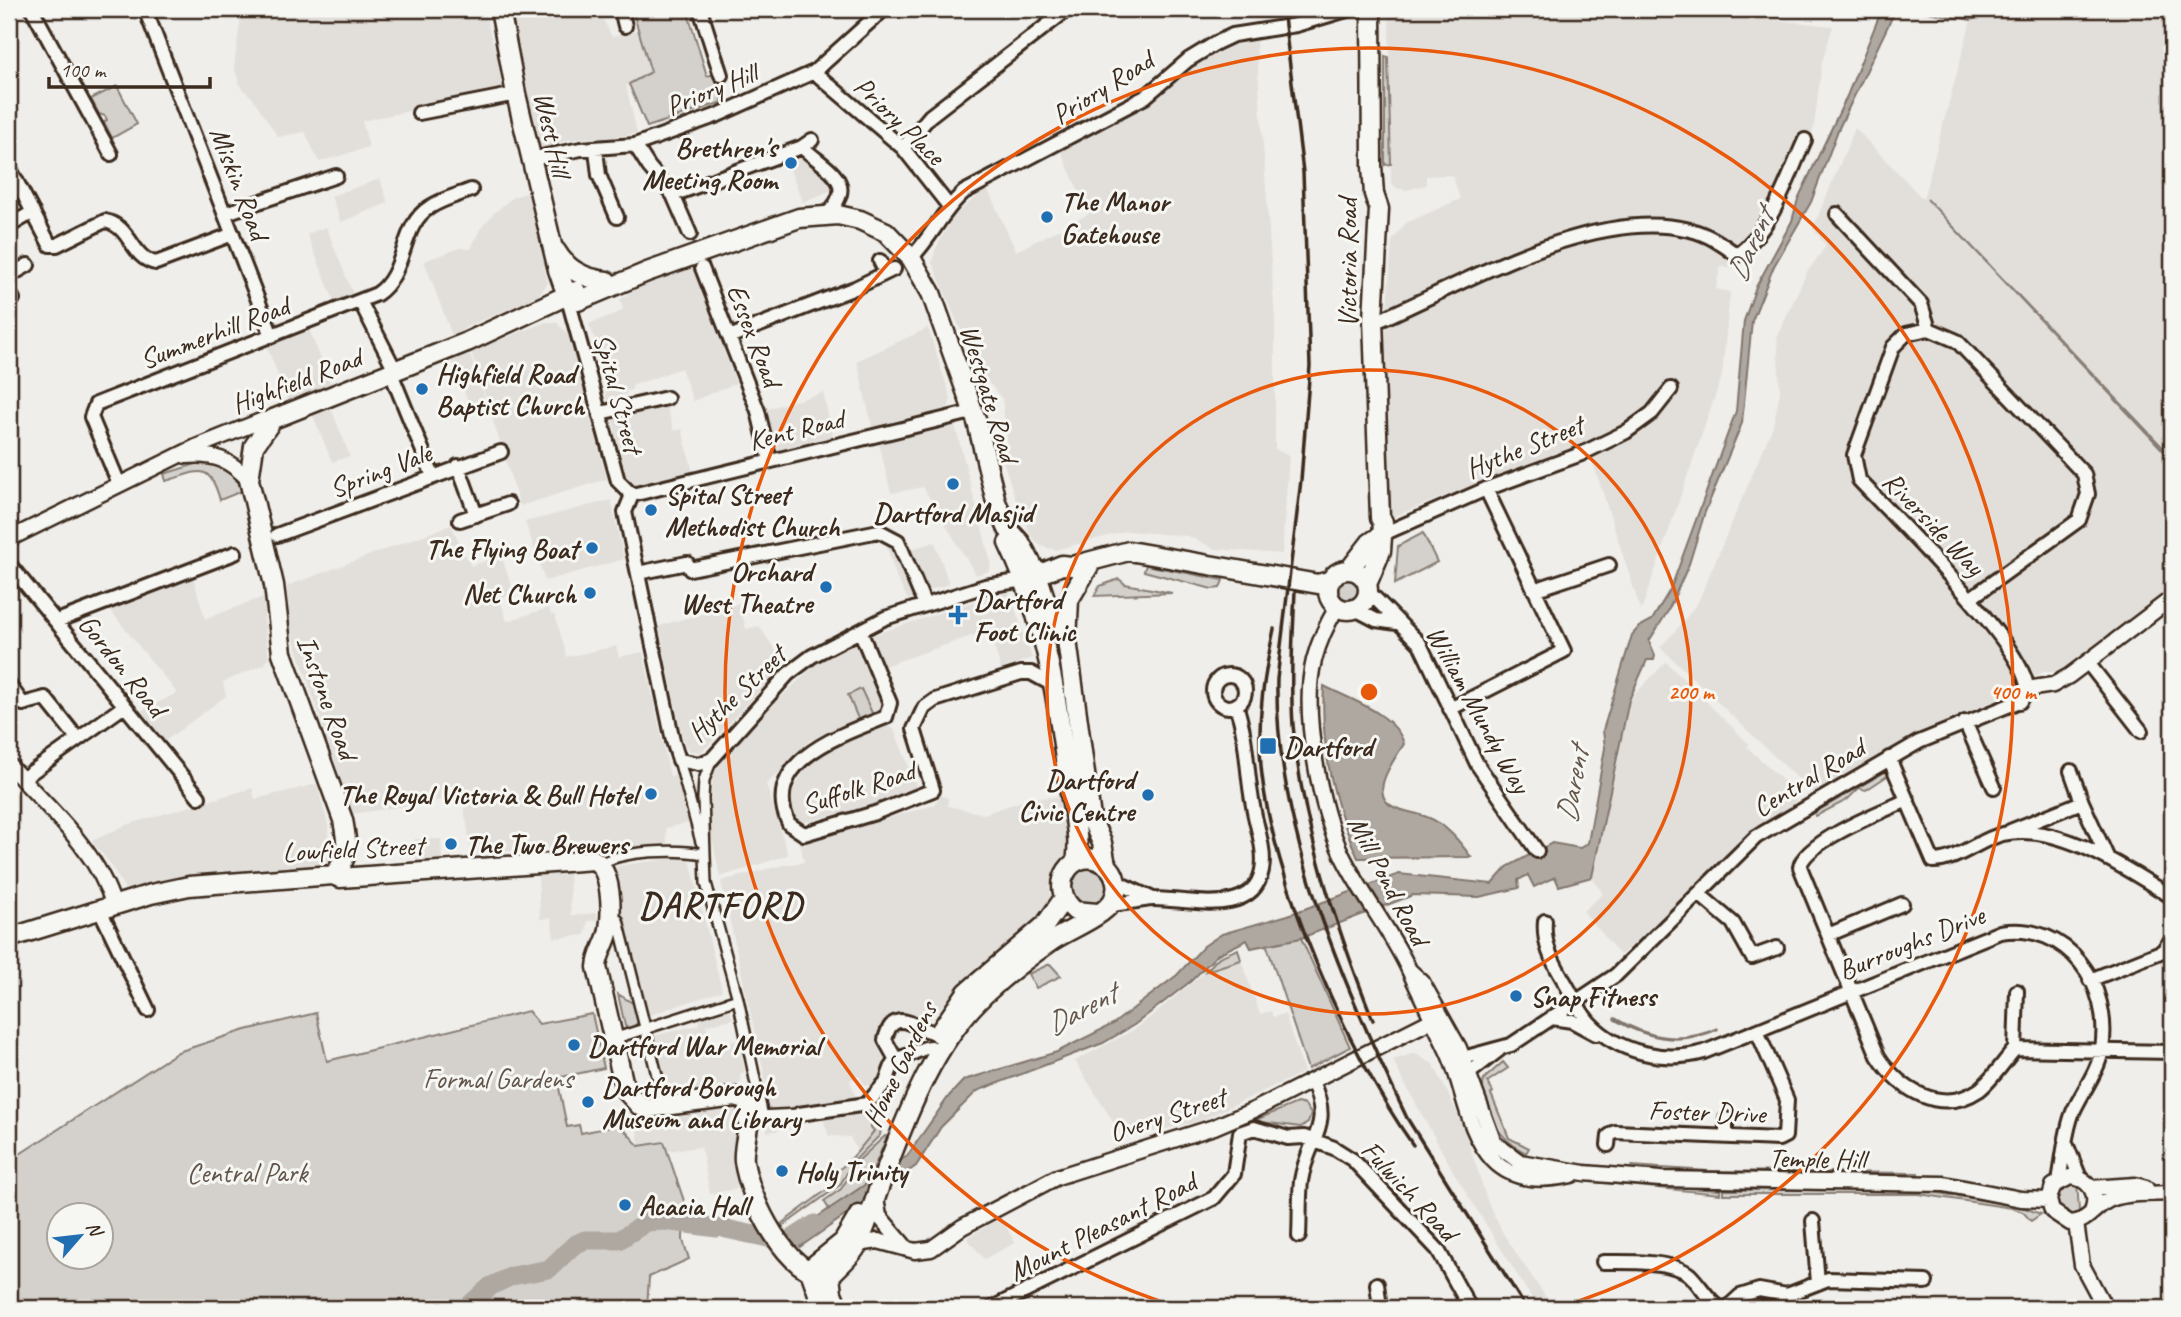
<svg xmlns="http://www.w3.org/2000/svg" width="2181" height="1317" font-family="Caveat,sans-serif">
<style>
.built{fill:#e2dfdb}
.green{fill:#d4d1cc;stroke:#887e75;stroke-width:2;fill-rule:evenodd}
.water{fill:#afa8a1;stroke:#81766d;stroke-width:2}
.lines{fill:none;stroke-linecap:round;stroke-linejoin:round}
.stream{stroke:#81766d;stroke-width:3.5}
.river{stroke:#afa8a1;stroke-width:19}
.pedestrian-casing{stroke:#3b2a1e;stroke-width:14}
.minor-casing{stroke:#3b2a1e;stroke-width:18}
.tertiary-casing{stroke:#3b2a1e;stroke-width:19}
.primary-casing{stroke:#3b2a1e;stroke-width:23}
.pedestrian{stroke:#f6f6f2;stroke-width:9}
.minor{stroke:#f6f6f2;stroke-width:12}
.tertiary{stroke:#f6f6f2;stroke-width:14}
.primary{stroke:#f6f6f2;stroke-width:18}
.rail{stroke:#3b2a1e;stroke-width:3.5}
.ring{fill:none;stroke:#e8590c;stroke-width:3.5}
.poi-dot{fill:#1f6fb2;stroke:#f6f6f2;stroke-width:2.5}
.labels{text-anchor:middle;stroke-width:6;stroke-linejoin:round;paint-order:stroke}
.street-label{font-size:28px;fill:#3b2a1e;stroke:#f6f6f2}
.poi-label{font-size:28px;font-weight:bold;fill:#3b2a1e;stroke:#f6f6f2;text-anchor:start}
.park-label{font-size:28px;fill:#61544a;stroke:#f6f6f2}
.water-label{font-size:30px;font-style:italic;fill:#64564c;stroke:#f6f6f2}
.district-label{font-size:35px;font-weight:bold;letter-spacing:2px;fill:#3b2a1e;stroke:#f6f6f2}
.centre{fill:#e8590c;stroke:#f6f6f2;stroke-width:3.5}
.ring-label{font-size:21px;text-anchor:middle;font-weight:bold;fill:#e8590c;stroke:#f6f6f2;stroke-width:6;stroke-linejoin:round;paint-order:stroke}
</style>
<rect width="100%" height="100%" fill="#efeeea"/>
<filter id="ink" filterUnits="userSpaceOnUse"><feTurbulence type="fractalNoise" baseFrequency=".0143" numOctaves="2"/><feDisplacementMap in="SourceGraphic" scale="14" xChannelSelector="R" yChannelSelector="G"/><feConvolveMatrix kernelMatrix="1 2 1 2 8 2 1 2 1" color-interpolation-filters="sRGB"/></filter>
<g filter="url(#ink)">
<path class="built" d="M242,9H483L507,90L362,121L369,147L319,162L305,132L278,137L252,97L241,88L234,67Z
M527,9H598L612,37L638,30L651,72L626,85L637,133L592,141L589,138L566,140L545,148L537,145L513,17L516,11Z
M1389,9H1661L1833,26L1822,62L1814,127L1782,209L1736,268L1720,266L1716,289L1730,292L1722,376L1641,611L1586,441L1392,517L1386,500L1383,364L1392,241L1406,223L1460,199L1453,177L1449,175L1426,176V185L1406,190L1396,188L1391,182Z
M2005,9H2172V590L2065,672H2043L1989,703L1909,738L1813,793L1660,647L1679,627L1698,602L1773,426L1780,392L1777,336L1807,272L1826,246L1813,228L1855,128L1923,199L1971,20Z
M1256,41L1275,321V449L1289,456L1282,554L1215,549L1188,536L1126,531L1056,550L1041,546L1032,537L1019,511L1002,457L1007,438L1002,399L976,367L932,262L935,250L954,215L987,188L1016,251L1089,214L1058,145L1148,101L1191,67L1233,45Z
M802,156L832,183L835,189L803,202L787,162Z
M380,179L388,203L341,222L331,196Z
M533,191L548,265L544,266L548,283L537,297L466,327L453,338L424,261L460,248L471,249L480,229L494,213L513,197Z
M326,227L353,294L334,301L307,234Z
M692,265L736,383L693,401L681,368L632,386V390L626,391L627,394L615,397L616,403L608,405L597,345L589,324L620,312L623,309L620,300L638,286Z
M546,322L557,323L568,334L607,479L520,506L471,351Z
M308,327L332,386L289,403L266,344Z
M928,328L951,399L948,408L872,427L857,361Z
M469,351L486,401L470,407L451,358Z
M823,393L833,436L777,450L766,409Z
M666,404L674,431L682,429L693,472L635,486L627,479L611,414Z
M330,406L350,456L332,462L312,413Z
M955,425L991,563L989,571L976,575L923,487L891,493L879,444Z
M611,500L624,559L545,581L525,522Z
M451,525L471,566L501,555L514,593L500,599L507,621L549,608L551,615H555L567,657L616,646L619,657L643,652L670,776L678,775L689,823L666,828L667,845L603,849V844H600L471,854L467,824L462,801L458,798L352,814L290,627L287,586Z
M935,542L949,584L924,592L911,549Z
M886,544L901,561L916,596L908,600L897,579Z
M193,577L205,619L266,596L264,619L269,657L265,664L223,682L226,696L165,741L141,711L177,693L109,609Z
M1005,591L1010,594L1032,658L1001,669L989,630L884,666L873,635Z
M739,603L746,629L759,626L782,660L776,666L779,670L707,747L700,752L690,751L683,740L659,626Z
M859,641L884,701L875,714L809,741L794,760L766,784L788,855L720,877L709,824L713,775L722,756L759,712L762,715L811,669L809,665Z
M1666,662L1749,744L1747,747L1793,790L1797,799L1793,805L1742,837L1647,935L1620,955L1583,911L1603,894L1592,877L1629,700Z
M885,725L894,729L918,790L858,813L856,809L798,824L789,807L790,795L812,758L825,748Z
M317,784L328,825L329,862L326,865L198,875L126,891L111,865L92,841L126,825L252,788L255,799Z
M941,795L948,798V806L984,814L1031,798L1065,797L1069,850L1049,886L1051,898L1048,909L924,1023L904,1013L885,1020L877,1043L884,1060V1072L881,1071L873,1086L865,1085L859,1076L850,1080L857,1102L769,1112L765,1078L721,881L783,865L804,862L800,843L934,805Z
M415,839H441L442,861L416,862Z
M689,856L722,991L644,1017L620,922L616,866Z
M569,872L571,915L597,913V920L588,921L585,935L554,938L551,918L540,919L538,873Z
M1241,960L1260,1014L1271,1011L1273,1017L1285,1014L1304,1072L1197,1122L1123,1138L1075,1061L1137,1028L1206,971Z
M729,1008L733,1019L706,1025L711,1045L738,1040L745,1073L740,1074L741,1081L736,1086L662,1098L648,1037L698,1025L700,1016Z
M1415,1053L1434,1065L1463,1125L1488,1203L1504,1235L1553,1308H1538L1457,1178L1400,1075L1393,1060Z
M734,1107L739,1115L733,1162L739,1188L710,1194L701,1147L665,1151L664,1143L639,1146L636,1119Z
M860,1110L875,1130L857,1151L850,1137L829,1136L822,1116Z
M801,1116L802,1127L767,1132L766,1119Z
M1001,1217L1015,1243L984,1259L967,1238Z"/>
<path class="green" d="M632,9L687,10L707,76L715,74L723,102L647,127L629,84L651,72Z
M1911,9H2005L1971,20Z
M1385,56L1388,57L1391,164L1385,165Z
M117,86L137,124L112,138L104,122L107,120L105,116L99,114L91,99Z
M1927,199L2172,457V460Z
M196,464C217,463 234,470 242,491L220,500C209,461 200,471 166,481L164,474Z
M1423,533L1437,562L1395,584L1398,546Z
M1146,565L1223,580L1220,588L1212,589L1144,571Z
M1336 590a13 13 0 1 1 26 0a13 13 0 1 1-26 0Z
M1119,579L1125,584L1172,593L1094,596L1100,586Z
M861,689L873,715L859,721L848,695Z
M1887,771L1890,774L1866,790L1859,788L1847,800L1816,816L1814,813Z
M1070 887a18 18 0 1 1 36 0a18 18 0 1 1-36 0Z
M1301,938L1350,1047L1308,1069L1266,943Z
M1238,949L1241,960L1206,971L1219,957Z
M1050,964L1061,976L1036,988L1028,974Z
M618,994L634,1004L640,1021L630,1029L625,1026Z
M528,1011L539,1024L592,1014L604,1068L557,1078L567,1127L579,1125L581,1133L620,1125L639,1146L664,1142L684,1201L683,1240L689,1259L649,1277L647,1308H9V1161L178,1052L242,1031L316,1013L327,1061ZM60,1216H102V1258H60Z
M1503,1062L1508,1068L1487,1082L1493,1092L1491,1094L1509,1138L1529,1148L1526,1153C1501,1141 1478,1109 1484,1079Z
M1297,1103L1305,1105L1311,1114L1308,1123L1301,1127L1253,1121Z
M875,1123L881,1129L880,1135L854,1161L840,1185L783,1226L781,1224L833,1185L829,1176C848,1166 861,1147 874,1131L870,1126Z
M885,1136L887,1137L867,1184L829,1209L824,1201L841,1189L860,1159Z
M1631,1166L1709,1171L1919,1173H1678Z
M1583,1181L1720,1190V1194Z
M2077,1182L2079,1211L2071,1216L2060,1213L2054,1200L2060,1187Z
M1914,1189L2019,1206L2041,1214L2031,1221L2023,1212L2012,1208L1919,1194H1723V1190Z"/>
<path class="water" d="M1882,9H1896L1838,130L1811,202L1774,266L1752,321L1742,423L1705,512L1689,564L1668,611L1649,641L1655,655L1654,660H1647L1629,700L1592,877L1559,886L1555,877L1534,887L1528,875L1518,880L1519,888L1479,897L1413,895L1301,938L1251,948L1247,940L1218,954L1191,981L1134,1025L1103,1043L977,1091L941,1127L916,1166L800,1247L791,1235L907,1156L949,1096L964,1080L1057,1052L1113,1024L1177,975L1204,946L1222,934L1288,915L1399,874L1492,884L1507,867L1552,843L1580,848L1588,843L1605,748L1603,730L1632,635L1639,627L1652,620L1671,588L1736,411L1744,321L1756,287L1792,221L1798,199L1847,96Z
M1324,686C1349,699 1396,714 1404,744C1393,761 1366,796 1396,808C1406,812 1417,813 1427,817C1446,824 1460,842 1471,857L1358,858C1334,805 1320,745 1324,686Z"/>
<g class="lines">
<path class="stream" d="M1615,1019C1648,1039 1681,1045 1717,1029"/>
<path class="river" d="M726,1229L787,1242L815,1224
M466,1308L491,1286L512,1276L549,1269L574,1245L585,1240H619L647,1222L665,1221L717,1228"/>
<g class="pedestrian-casing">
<path id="pedestrian" d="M712,759L704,780L703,798L706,883L738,999L763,1117
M679,760L701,842
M600,864C624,850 677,849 704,854
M618,920L663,1099
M613,1039L738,999
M757,1116L799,1114"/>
</g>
<g class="minor-casing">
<path id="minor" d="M32,9L111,154
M145,9L272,336
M621,9L625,26
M700,9L721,75
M814,72L903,148L948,205
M419,113L516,94
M635,145L649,167L673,195L690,234
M802,147C827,170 860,182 826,215
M903,148L930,116L1068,9
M596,150L599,175L617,217
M531,159L581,149L635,145L718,115L814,72L884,9
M9,167L50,245H57L105,221C132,226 130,258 156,263L233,234
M673,195L802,147L812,140
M226,213L336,176
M1837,214L1921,304L1929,329L1957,341L2084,474L2088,494L2079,520L1971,598
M9,226L33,212
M911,258C932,237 942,211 964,192L1145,97L1188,60L1216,43L1233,35L1296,25L1350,9
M880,261L886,273
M702,268L758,411L770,461
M9,276L28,265
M9,292L13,299
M568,299L618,481L632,495
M361,303L392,364L393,378L433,476
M1373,319H1382C1468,281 1596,206 1690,230C1708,234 1722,244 1737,255C1773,228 1787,179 1805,140
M1929,329L1906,334L1893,347L1854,455L1859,480C1891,514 2028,649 2027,689
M729,337L855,288L894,269
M600,413L667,398
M458,466L476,515
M119,484L91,417L96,404L377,294C408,273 399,226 430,207C442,199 458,195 471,190
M632,495L625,512L673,741L679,760L699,764L712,759L788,674L812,656L885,618L985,586L1025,580
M632,495L972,412
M460,520L508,504
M9,523L15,536
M1383,534L1486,489L1581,454L1626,432L1652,413L1671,389
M277,535L501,452
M9,564L199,797
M638,573L687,563L690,569L879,531L898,541L925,605
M1534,590L1609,565
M1368,591L1420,644L1477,764L1537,851
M1355,609L1376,620L1397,623
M57,621L235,553
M861,633L890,703L886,717C843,734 759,761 789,824L804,834L875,813L933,790L914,729L924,708L935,700L1021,673H1031L1055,686
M2088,663L2141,731
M1213 691a16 16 0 1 1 32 0a16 16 0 1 1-32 0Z
M9,685L23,704L45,698L78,739
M1450,709L1564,651L1486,489
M1965,722L1994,787
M1889,758L1933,861C1957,861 1980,839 2003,834C2058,821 2128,870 2172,897
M2071,771L2082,802
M22,779L123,707
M1908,800C1885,810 1804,842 1800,867L1878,1056C1899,1089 1940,1116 1979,1090C1992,1080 2004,1061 2015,1049L2172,1052
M2010,831L2082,802L2108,859
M1116,882L1153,899
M1699,894L1733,923L1752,957L1777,948
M1110,905C1124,904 1139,900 1153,899C1184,898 1253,919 1262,870C1266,850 1256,826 1253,806C1246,771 1248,740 1236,705
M100,910L148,1010
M1545,921C1543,945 1552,960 1564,981C1572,994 1579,1011 1589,1022C1618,1053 1665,1063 1704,1052L2000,932C2068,921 2112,985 2102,1049C2099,1070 2082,1092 2073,1112C2065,1131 2063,1160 2059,1181
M1828,935L1902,904
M2090,980L2163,951L2167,945L2172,948
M1552,1018L1572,1021L1596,1034
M931,1047C917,1048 909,1059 895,1058L885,1040C893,1003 918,1031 938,1034
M2015,1049L2017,991
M1499,1050L1468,1074L1456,1071L1463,1058L1511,1045L1616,975L1756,837L1919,742L2020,701
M799,1114L867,1104L886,1082L895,1058
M1726,1137V1119
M1608,1145L1609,1136L1615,1132L1779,1139L1785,1136L1787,1100L1757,1031
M2067,1146L2080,1178
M1813,1221L1818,1283
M1299,1236C1300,1218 1299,1199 1301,1181C1308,1137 1334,1127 1312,1082
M1603,1262C1625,1262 1673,1260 1690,1275C1701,1286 1707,1299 1720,1308
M1377,1284L1380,1308
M992,1308L1214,1198L1234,1174L1240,1133L1254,1128L1288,1138L1304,1137L1334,1148L1353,1160L1438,1250L1470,1308
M1727,1308L1740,1296L1759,1290L1787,1295L1828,1279L1926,1282"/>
</g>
<g class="tertiary-casing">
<path id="tertiary" d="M186,456C215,453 230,460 249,480
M9,539L196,447L263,420L273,419
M1337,607C1327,624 1319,641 1314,660C1301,711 1320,810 1343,857C1363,897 1392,932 1410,972C1422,997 1434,1023 1446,1048C1464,1083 1465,1130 1493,1160C1514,1182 1544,1181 1572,1175
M2020,701L2027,689L2053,685L2069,676L2172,598
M9,765C47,807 97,849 114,906
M1410,971L1422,982L1459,1048L1494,1143L1520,1162L1584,1173L1660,1179L1944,1184L2021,1199L2049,1200
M2092,1188L2135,1185L2146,1188
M876,1199L879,1216L907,1249
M2092,1212C2099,1193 2089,1178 2070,1177L2053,1186L2049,1200L2052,1211L2070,1223C2088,1223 2095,1205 2111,1199C2130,1192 2153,1194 2172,1193
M2076,1223L2082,1265L2105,1308
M858,1244L878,1241L915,1251L931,1249L962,1227L1057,1177L1214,1127L1254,1110L1438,1017"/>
</g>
<g class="primary-casing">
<path id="primary" d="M500,9L516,94L558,270L568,299L578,301L647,272L799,218L838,215L860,220L886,232L911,258L931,293L977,422L996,502L1008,529L1020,542L1037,574L1055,629L1067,640
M556,251C567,270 585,279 607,281
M1008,543C1046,622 1057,696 1068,782C1072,809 1081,835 1076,862
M1092,561L1069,600L1067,640L1091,818L1102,843L1106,865
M1328 590a20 20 0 1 1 40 0a20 20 0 1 1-40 0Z
M1349,570L1370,543L1383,534
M1028,579L1062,565L1072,566L1129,551L1318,584L1329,581
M1367,584L1381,551L1383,522L1380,518L1373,319L1379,209L1374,194L1372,166L1371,9
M333,875C351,858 347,842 343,820L282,653L274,585L249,480L254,446L273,419L467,342L576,291
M9,938L151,894L189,886L333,875L340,878L594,860C612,870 612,911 609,929C607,943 598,952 597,967L625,1090L640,1106L647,1108L736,1097L746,1101C754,1120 742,1142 744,1161C749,1198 788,1279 830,1276
M939,1033L967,992L1045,925L1064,898
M811,1274L812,1267L843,1242L859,1215
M811,1274L823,1308
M830,1276C838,1267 848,1259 855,1249C864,1236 874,1201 880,1185C906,1118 931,1046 984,995C1004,976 1027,958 1050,942C1066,931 1102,917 1112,902C1120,890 1117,873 1105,864C1075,843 1044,886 1075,911L1097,913
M830,1276L832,1293L838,1308"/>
</g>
<use href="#pedestrian" class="pedestrian"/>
<use href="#minor" class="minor"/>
<use href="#tertiary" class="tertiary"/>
<use href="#primary" class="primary"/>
<path class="rail" d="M1283,9L1303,172L1310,366L1301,480L1277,679C1274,827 1344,987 1407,1118L1526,1308
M1295,591C1293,636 1290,680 1293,725C1302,827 1336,926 1373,1020
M1274,629C1264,675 1257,719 1261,766C1271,877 1348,1054 1413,1145"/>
</g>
</g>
<g class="ring">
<circle cx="1369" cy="692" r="322"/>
<path d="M1181 1308A644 644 0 1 1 1557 1308"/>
</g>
<g class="poi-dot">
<circle cx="791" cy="163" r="7"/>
<circle cx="1047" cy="217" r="7"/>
<circle cx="422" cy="389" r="7"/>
<circle cx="953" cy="484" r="7"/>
<circle cx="651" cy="510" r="7"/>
<circle cx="592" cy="548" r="7"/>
<circle cx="826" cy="587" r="7"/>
<circle cx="590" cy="593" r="7"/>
<path d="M954.5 604.5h7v7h7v7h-7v7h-7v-7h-7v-7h7z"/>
<rect x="1259" y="737" width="18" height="18" rx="3.5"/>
<circle cx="651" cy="794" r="7"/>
<circle cx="1148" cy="795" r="7"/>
<circle cx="451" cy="844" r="7"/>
<circle cx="1516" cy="996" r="7"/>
<circle cx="574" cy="1045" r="7"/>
<circle cx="588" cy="1102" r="7"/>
<circle cx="782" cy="1171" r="7"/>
<circle cx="625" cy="1205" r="7"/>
</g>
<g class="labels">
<g class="street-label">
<text transform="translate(1102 87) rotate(-32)" y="10">Priory Road</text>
<text transform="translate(711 89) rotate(-22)" y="10">Priory Hill</text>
<text transform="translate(900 120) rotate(44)" y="10">Priory Place</text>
<text transform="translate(553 134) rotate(77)" y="10">West Hill</text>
<text transform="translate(240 183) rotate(69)" y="10">Miskin Road</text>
<text transform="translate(1347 263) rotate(-90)" y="10">Victoria Road</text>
<text transform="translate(214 332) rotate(-21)" y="10">Summerhill Road</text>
<text transform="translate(755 335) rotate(69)" y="10">Essex Road</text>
<text transform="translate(296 380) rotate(-21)" y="10">Highfield Road</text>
<text transform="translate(619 393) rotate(75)" y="10">Spital Street</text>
<text transform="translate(990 393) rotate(73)" y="10">Westgate Road</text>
<text transform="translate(796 429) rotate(-14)" y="10">Kent Road</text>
<text transform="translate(1524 446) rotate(-22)" y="10">Hythe Street</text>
<text transform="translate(380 470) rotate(-21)" y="10">Spring Vale</text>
<text transform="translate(1934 523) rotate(46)" y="10">Riverside Way</text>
<text transform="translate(123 665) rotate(51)" y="10">Gordon Road</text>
<text transform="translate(736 693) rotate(-44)" y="10">Hythe Street</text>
<text transform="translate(328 697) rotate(70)" y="10">Instone Road</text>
<text transform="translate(1479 709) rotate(61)" y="10">William Mundy Way</text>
<text transform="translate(1808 777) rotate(-31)" y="10">Central Road</text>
<text transform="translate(858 787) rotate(-18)" y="10">Suffolk Road</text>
<text transform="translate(353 848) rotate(-3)" y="10">Lowfield Street</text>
<text transform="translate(1389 880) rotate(62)" y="10">Mill Pond Road</text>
<text transform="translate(1911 942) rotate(-22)" y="10">Burroughs Drive</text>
<text transform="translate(899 1064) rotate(-64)" y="10">Home Gardens</text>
<text transform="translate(1707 1111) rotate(2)" y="10">Foster Drive</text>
<text transform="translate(1167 1114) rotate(-18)" y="10">Overy Street</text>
<text transform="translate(1817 1158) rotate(1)" y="10">Temple Hill</text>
<text transform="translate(1410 1190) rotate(47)" y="10">Fulwich Road</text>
<text transform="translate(1102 1226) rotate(-27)" y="10">Mount Pleasant Road</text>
</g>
<g class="poi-label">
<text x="777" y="157" text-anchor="end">Brethren's<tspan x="777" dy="32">Meeting Room</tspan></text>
<text x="1061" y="211">The Manor<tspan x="1061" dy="32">Gatehouse</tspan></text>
<text x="436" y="383">Highfield Road<tspan x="436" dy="32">Baptist Church</tspan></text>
<text x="665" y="504">Spital Street<tspan x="665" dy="32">Methodist Church</tspan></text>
<text x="953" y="522" text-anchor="middle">Dartford Masjid</text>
<text x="578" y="558" text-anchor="end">The Flying Boat</text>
<text x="812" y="581" text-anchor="end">Orchard<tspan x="812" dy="32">West Theatre</tspan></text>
<text x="576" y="603" text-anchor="end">Net Church</text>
<text x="974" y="609">Dartford<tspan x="974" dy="32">Foot Clinic</tspan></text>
<text x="1284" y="756">Dartford</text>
<text x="1134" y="789" text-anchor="end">Dartford<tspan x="1134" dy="32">Civic Centre</tspan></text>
<text x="637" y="804" text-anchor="end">The Royal Victoria &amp; Bull Hotel</text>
<text x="465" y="854">The Two Brewers</text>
<text x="1530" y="1006">Snap Fitness</text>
<text x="588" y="1055">Dartford War Memorial</text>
<text x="602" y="1096">Dartford Borough<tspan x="602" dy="32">Museum and Library</tspan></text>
<text x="796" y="1181">Holy Trinity</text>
<text x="639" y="1215">Acacia Hall</text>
</g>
<g class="park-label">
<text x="498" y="1088">Formal Gardens</text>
<text x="247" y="1182">Central Park</text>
</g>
<g class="water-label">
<text transform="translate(1750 245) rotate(-66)" y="10">Darent</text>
<text transform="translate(1572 785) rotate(-80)" y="10">Darent</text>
<text transform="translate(1081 1009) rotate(-28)" y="10">Darent</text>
</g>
<g class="district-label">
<text x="721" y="917">DARTFORD</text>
</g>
</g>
<circle cx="1369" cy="692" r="10" class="centre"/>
<g class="ring-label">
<text x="1691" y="699">200 m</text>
<text x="2013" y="699">400 m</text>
</g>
<rect width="2181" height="1317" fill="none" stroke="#f6f6f2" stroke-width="35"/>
<rect x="18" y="18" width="2146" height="1282" fill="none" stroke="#3b2a1e" stroke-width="2.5" filter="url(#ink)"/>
<g transform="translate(80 1236) rotate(62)"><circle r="33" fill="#f6f6f2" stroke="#aba49d" stroke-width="2"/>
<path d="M0-5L12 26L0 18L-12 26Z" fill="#1f6fb2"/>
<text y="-10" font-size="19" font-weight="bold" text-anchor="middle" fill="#3b2a1e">N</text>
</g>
<path d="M49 77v10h161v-10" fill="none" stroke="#3b2a1e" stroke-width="3.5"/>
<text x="60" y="77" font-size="21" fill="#3b2a1e" stroke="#f6f6f2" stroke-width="5" paint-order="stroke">100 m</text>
</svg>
